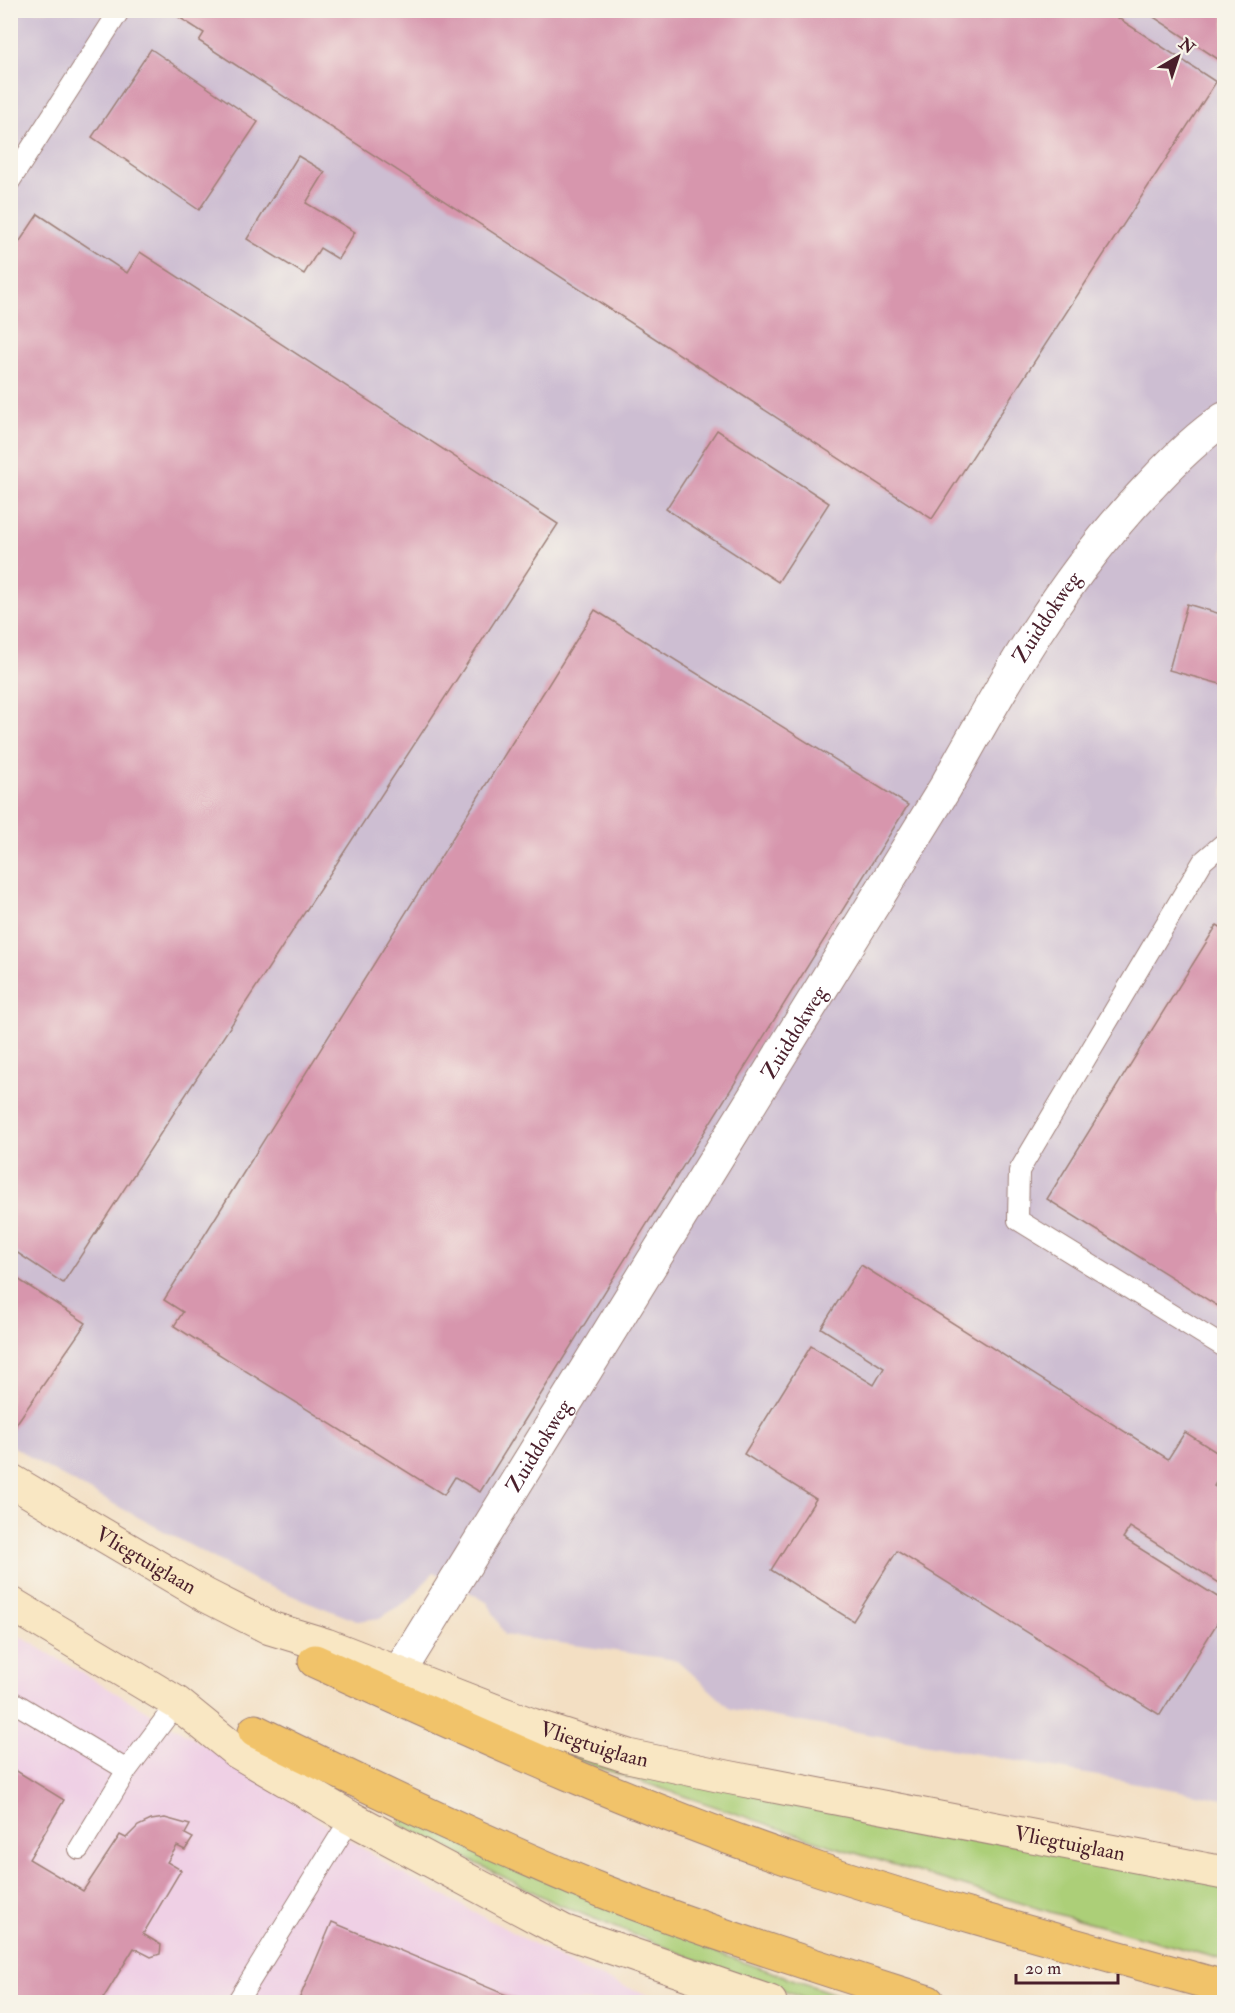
<svg xmlns="http://www.w3.org/2000/svg" width="1235" height="2013" font-family="'IM FELL Double Pica',serif">
<style>
.built{fill:#efd0e5}
.industrial{fill:#cdbed2}
.green{fill:#accf78;stroke:#7b7752;stroke-width:1.5}
.building{fill:#d796ad}
.lines{fill:none;stroke-linecap:round;stroke-linejoin:round}
.service-casing{stroke:#9e7f77;stroke-width:22}
.minor-casing{stroke:#9e7f77;stroke-width:35}
.secondary-casing{stroke:#9e7f77;stroke-width:35}
.trunk-casing{stroke:#9e7f77;stroke-width:35}
.service{stroke:#fff;stroke-width:20}
.minor{stroke:#fff;stroke-width:33}
.secondary{stroke:#f9e7c3;stroke-width:33}
.trunk{stroke:#f1c36a;stroke-width:33}
.labels{text-anchor:middle;stroke-width:4.5;stroke-linejoin:round;paint-order:stroke}
.street-label{font-size:21px;fill:#4a1f2b;stroke:#f7f3e8}
</style>
<rect width="100%" height="100%" fill="#f7f3e8"/>
<filter id="ink" filterUnits="userSpaceOnUse"><feTurbulence type="fractalNoise" baseFrequency=".0167" numOctaves="2"/><feDisplacementMap in="SourceGraphic" scale="12" xChannelSelector="R" yChannelSelector="G"/><feConvolveMatrix kernelMatrix="1 2 1 2 8 2 1 2 1" color-interpolation-filters="sRGB"/></filter>
<filter id="wash" filterUnits="userSpaceOnUse"><feTurbulence type="fractalNoise" baseFrequency=".008" numOctaves="4" result="noise"/><feDisplacementMap in="SourceGraphic" scale="24" xChannelSelector="R" yChannelSelector="G"/><feGaussianBlur stdDeviation="1.35" result="paint"/><feColorMatrix in="noise" values="0 0 0 0 0 0 0 0 0 0 0 0 0 0 0 0 0 1.4 0 .05"/><feComposite in="paint" operator="in"/></filter>
<g filter="url(#wash)">
<rect width="100%" height="100%" fill="#f3dfc3"/>
<path class="built" d="M11,1631L196,1740L398,1871L584,1971L667,2002H11Z"/>
<path class="industrial" d="M10,11H1224V1799L731,1709L677,1660L505,1635L488,1603L434,1572L410,1599L380,1618L357,1621L258,1582L49,1469L11,1445Z"/>
<path class="green" d="M563,1749L1224,1885V1960L1060,1915L832,1846L562,1755Z
M401,1817L708,1941L706,1949L858,2002H814L695,1959L555,1903L399,1824Z"/>
<g id="blocks">
<path class="building" d="M177,10H1106L1216,82L932,519L199,41L204,33L174,14Z
M1143,10H1224V63Z
M151,49L258,122L199,210L92,137Z
M298,156L325,172L306,203L355,232L338,259L320,248L304,274L247,239Z
M38,214L127,273L140,252L558,524L63,1283L10,1248V256Z
M717,430L829,503L778,582L666,509Z
M1187,604L1224,615V685L1169,670Z
M595,610L908,805L480,1492L455,1477L444,1495L174,1326L183,1312L164,1300Z
M1217,925L1224,929V1310L1047,1199Z
M861,1265L1168,1459L1185,1432L1224,1457V1468L1214,1486L1224,1493V1586L1130,1527L1123,1538L1224,1601V1612L1160,1715L897,1551L853,1621L771,1570L816,1499L744,1454L811,1346L874,1385L884,1368L821,1328Z
M10,1274L86,1323L10,1433Z
M10,1767L64,1800L29,1859L83,1891L120,1835L126,1838L138,1826L151,1820L165,1818L190,1825L185,1834L193,1838L185,1850L177,1846L167,1862L181,1870L143,1934L161,1945L160,1954L151,1957L134,1948L101,2002H10Z
M332,1922L523,2002H298Z"/>
</g>
</g>
<g filter="url(#ink)">
<use href="#blocks" fill-opacity="0" stroke="#9e7f77" stroke-width="1.5"/>
<g class="lines">
<g class="service-casing">
<path id="service" d="M10,181L120,10
M1224,843L1203,861L1019,1171L1018,1220L1224,1347
M10,1700L127,1770L79,1849
M127,1770L177,1703
M237,2002L351,1818"/>
</g>
<g class="minor-casing">
<g id="minor">
<path id="s1" d="M398,1674L945,788C1004,681 1064,575 1150,486C1172,462 1197,437 1224,419"/>
</g>
</g>
<g class="secondary-casing">
<g id="secondary">
<path id="s2" d="M10,1480L205,1595L270,1628L326,1645L532,1725L628,1756L727,1777L1224,1873"/>
<path d="M10,1603L177,1703L236,1751L351,1818L563,1931L770,2002"/>
</g>
</g>
<g class="trunk-casing">
<path id="trunk" d="M315,1661C480,1736 646,1812 818,1869C952,1913 1089,1949 1224,1987
M255,1731C364,1785 473,1837 585,1884C697,1929 813,1965 928,2002"/>
</g>
<use href="#service" class="service"/>
<use href="#minor" class="minor"/>
<use href="#secondary" class="secondary"/>
<use href="#trunk" class="trunk"/>
</g>
</g>
<g class="labels">
<g class="street-label">
<text dy="7" stroke="none"><textPath href="#s1" startOffset="1240">Zuiddokweg</textPath></text>
<text dy="7" stroke="none"><textPath href="#s1" startOffset="754">Zuiddokweg</textPath></text>
<text dy="7" stroke="none"><textPath href="#s1" startOffset="268">Zuiddokweg</textPath></text>
<text dy="7" stroke="none"><textPath href="#s2" startOffset="158">Vliegtuiglaan</textPath></text>
<text dy="7" stroke="none"><textPath href="#s2" startOffset="644">Vliegtuiglaan</textPath></text>
<text dy="7" stroke="none"><textPath href="#s2" startOffset="1130">Vliegtuiglaan</textPath></text>
</g>
</g>
<rect width="1235" height="2013" fill="none" stroke="#f7f3e8" stroke-width="36"/>
<g transform="translate(1178 57) rotate(39)" stroke="#f7f3e8" stroke-width="4.5" paint-order="stroke">
<path d="M0-4.5L10 22L0 15L-10 22Z" fill="#4a1f2b"/>
<text y="-9" font-size="16" font-weight="bold" text-anchor="middle" fill="#4a1f2b">N</text>
</g>
<path d="M1016 1974v9h102v-9" fill="none" stroke="#4a1f2b" stroke-width="3"/>
<text x="1025" y="1974" font-size="18" fill="#4a1f2b" stroke="#f7f3e8" stroke-width="4.5" paint-order="stroke">20 m</text>
</svg>
